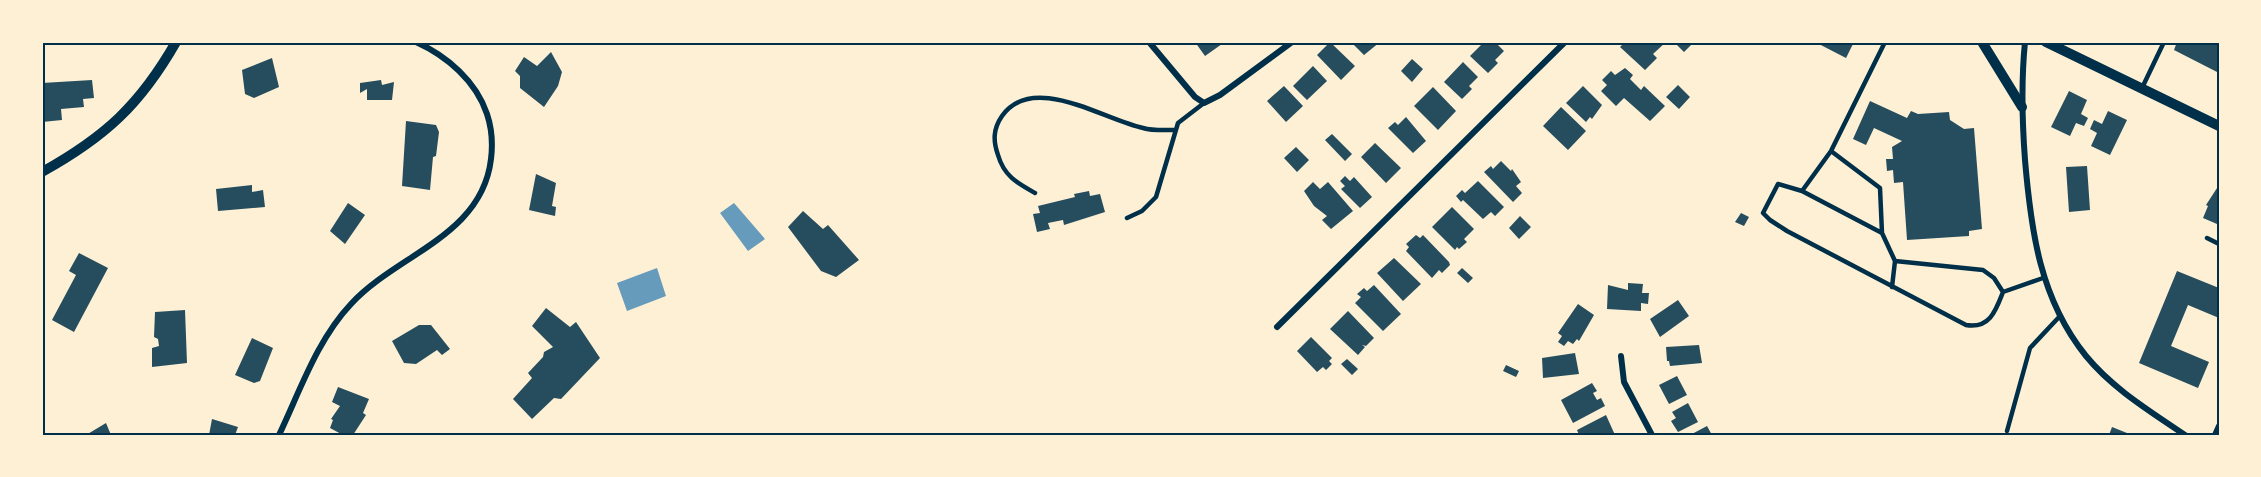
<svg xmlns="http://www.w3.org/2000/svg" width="2261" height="477" font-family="Helvetica,sans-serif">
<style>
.water{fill:#669bbc}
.building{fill:#264d5e}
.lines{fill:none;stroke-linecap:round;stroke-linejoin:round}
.service{stroke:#003049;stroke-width:4.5}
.minor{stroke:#003049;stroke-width:6}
.tertiary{stroke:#003049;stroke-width:10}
.neatline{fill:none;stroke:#003049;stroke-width:2}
</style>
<rect width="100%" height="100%" fill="#fdf0d5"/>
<path class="water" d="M734,203L765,239L748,251L720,213Z
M657,268L666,296L627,311L617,283Z"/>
<path class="building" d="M1195,42H1220L1222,44L1205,56Z
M1330,42L1355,66L1341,80L1317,55Z
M1351,42H1380L1364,55Z
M1484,42H1495L1504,51L1495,60L1498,63L1488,73L1470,56Z
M1625,42H1666L1653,54L1657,58L1645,70L1620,47Z
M1674,42H1694L1684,52Z
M1815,42H1854L1846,58Z
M2177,42H2219V73L2174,50Z
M551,52L562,72L558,86L544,107L520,88V76L515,71L524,57L537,66Z
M272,58L279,87L254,98L245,94L242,70Z
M1412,59L1423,69L1412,82L1401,71Z
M1463,62L1478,77L1469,86L1472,89L1462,99L1444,82Z
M1313,66L1327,81L1307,100L1293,86Z
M1625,68L1633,75L1630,79L1641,90L1644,86L1665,106L1650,121L1624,98L1616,106L1601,91L1607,85L1602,80L1611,71L1615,75Z
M92,80L94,98L83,99L84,107L61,109L62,120L42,122V83Z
M381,80L382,85L394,82L392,100H367V89L360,93V83Z
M1678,85L1690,97L1679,109L1666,97Z
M1284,86L1303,106L1286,122L1267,101Z
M1583,86L1602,105L1592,119L1590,117L1586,122L1566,103Z
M1433,87L1456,111L1438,130L1414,106Z
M2069,91L2087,100L2081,114L2088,118L2084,126L2076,123L2070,136L2051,127Z
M1870,101L1907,118L1911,111L1918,114L1949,112L1950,120L1964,129L1974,128L1982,229L1969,231V236L1907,240L1903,182L1894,183L1893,170L1887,171L1886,159H1893L1892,147L1902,141L1874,128L1866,145L1853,139Z
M1561,107L1586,131L1568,150L1543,126Z
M2108,111L2127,120L2110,155L2091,146L2097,133L2090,129L2094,120L2102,124Z
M1406,117L1426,141L1413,153L1388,128L1395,122L1398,125Z
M406,121L436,125L439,132L436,156L433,157L430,190L402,186Z
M1332,134L1352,154L1345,161L1325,140Z
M1375,143L1401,168L1386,183L1361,157Z
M1296,147L1309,160L1297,172L1284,158Z
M1501,161L1511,171L1512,169L1521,182L1516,186L1522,193L1513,202L1484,172L1491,166L1493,169Z
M2087,166L2090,210L2069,212L2066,167Z
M536,174L556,183L552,206L556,207L555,216L529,210Z
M1345,176L1350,181L1354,177L1372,197L1360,208L1341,189L1345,186L1340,181Z
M1478,181L1504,207L1495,216L1491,212L1483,219L1463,200L1461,202L1456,196L1462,190L1465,193Z
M1313,182L1320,189L1328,182L1353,211L1331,229L1322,220L1327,216L1314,206L1304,191Z
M252,185V192L263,190L265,207L218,211L216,189Z
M2219,185V220L2217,224L2203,218L2208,206L2206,205Z
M1089,191L1090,196L1100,194L1105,212L1064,225L1063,220L1048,223L1050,229L1037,232L1033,214L1040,213L1038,206L1075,197L1074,194Z
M348,203L365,215L345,244L330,231Z
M1452,207L1474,229L1464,239L1467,242L1459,249L1457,247L1455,250L1432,227Z
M803,211L823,229L828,225L859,260L836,277L821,271L788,227Z
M1741,213L1749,217L1744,226L1735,222Z
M1520,216L1531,227L1519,239L1509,228Z
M1416,235L1420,238L1423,235L1449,262L1450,265L1442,273L1439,270L1432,278L1406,251L1409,247L1406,244Z
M79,253L108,268L74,332L52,320L76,275L69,271Z
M1394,258L1421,284L1403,301L1377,273Z
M1462,268L1473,278L1468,283L1457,273Z
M2177,271L2219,288V318L2188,305L2171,346L2209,362L2198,388L2139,363Z
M1628,283L1643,284L1642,293H1649L1648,304L1641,303V311L1607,309L1608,285L1628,290Z
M1374,285L1401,314L1383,331L1355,303L1361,297L1357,294L1364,288L1367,291Z
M1678,300L1689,316L1660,337L1650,319Z
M1578,304L1594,315L1579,341L1577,339L1573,344L1568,341L1564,346L1558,342L1562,336L1558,333Z
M546,308L570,327L576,322L600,358L561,399L554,398L532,419L513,399L532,378L528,373L543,357L544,352L553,347L532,326Z
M185,310L187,363L152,367V348L159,346L158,339L154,337L155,312Z
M1348,311L1374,338L1366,346L1362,345L1365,347L1358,355L1330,329Z
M419,325H431L450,349L442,355L437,350L416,364L404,363L392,341Z
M1311,337L1332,358L1329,361L1332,364L1326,370L1323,367L1317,372L1297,351Z
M252,338L273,348L260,381L254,383L235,375Z
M1699,345L1702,363L1670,366L1669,361H1667L1666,347Z
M1575,353L1579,374L1543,378L1542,358Z
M1347,359L1358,369L1352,375L1341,364Z
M1506,365L1519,371L1516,377L1503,371Z
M1677,376L1687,395L1669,404L1659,385Z
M1592,383L1597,391L1593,393L1597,400L1601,398L1605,406L1573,423L1561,400Z
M338,387L369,399L363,413L366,415L353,435H343L330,428L333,420L331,419L340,406L332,402Z
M1688,403L1698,422L1678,432L1671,421L1676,418L1672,412Z
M1606,415L1615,435H1579L1577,430Z
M212,419L238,427L235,435H209Z
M106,423L111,435H86Z
M1707,426L1712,435H1690Z
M2112,427L2132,435H2109Z"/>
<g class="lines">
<path class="service" d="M1885,42L1831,151L1802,191L1778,184L1763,213L1770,220L1787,231L1966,325C1990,329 1996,310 2003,292L2043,278
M2142,88L2164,42
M1831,151L1880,188L1882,233L1895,261L1892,287
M1802,191L1882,233
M1035,193C1017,183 1004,176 998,155C993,141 993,129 1002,116C1033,72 1104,120 1143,128C1153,131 1165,130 1175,130
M1127,218L1142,211L1156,197L1178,123L1204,103
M2207,238L2219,244
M1895,261L1983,270L1994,278L2003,292
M2007,431L2030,348L2060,316"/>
<path class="minor" d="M1149,42L1195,97L1204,103L1220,95L1292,42
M2025,42C2021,82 2022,120 2025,160C2031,231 2040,299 2086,356C2113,389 2150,411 2185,435
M1277,327L1565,42
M1621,356L1624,382L1652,435
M279,435C300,391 317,340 351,304C397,254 482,236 491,159C493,143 492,129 487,114C476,81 447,56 416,42
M2215,435L2219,426"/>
<path class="tertiary" d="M1982,42L2022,107
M2046,42L2219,126
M42,172C105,137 140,105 176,42"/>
</g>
<rect width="2261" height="477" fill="none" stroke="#fdf0d5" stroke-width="87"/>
<rect x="44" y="44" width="2174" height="390" class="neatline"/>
</svg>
